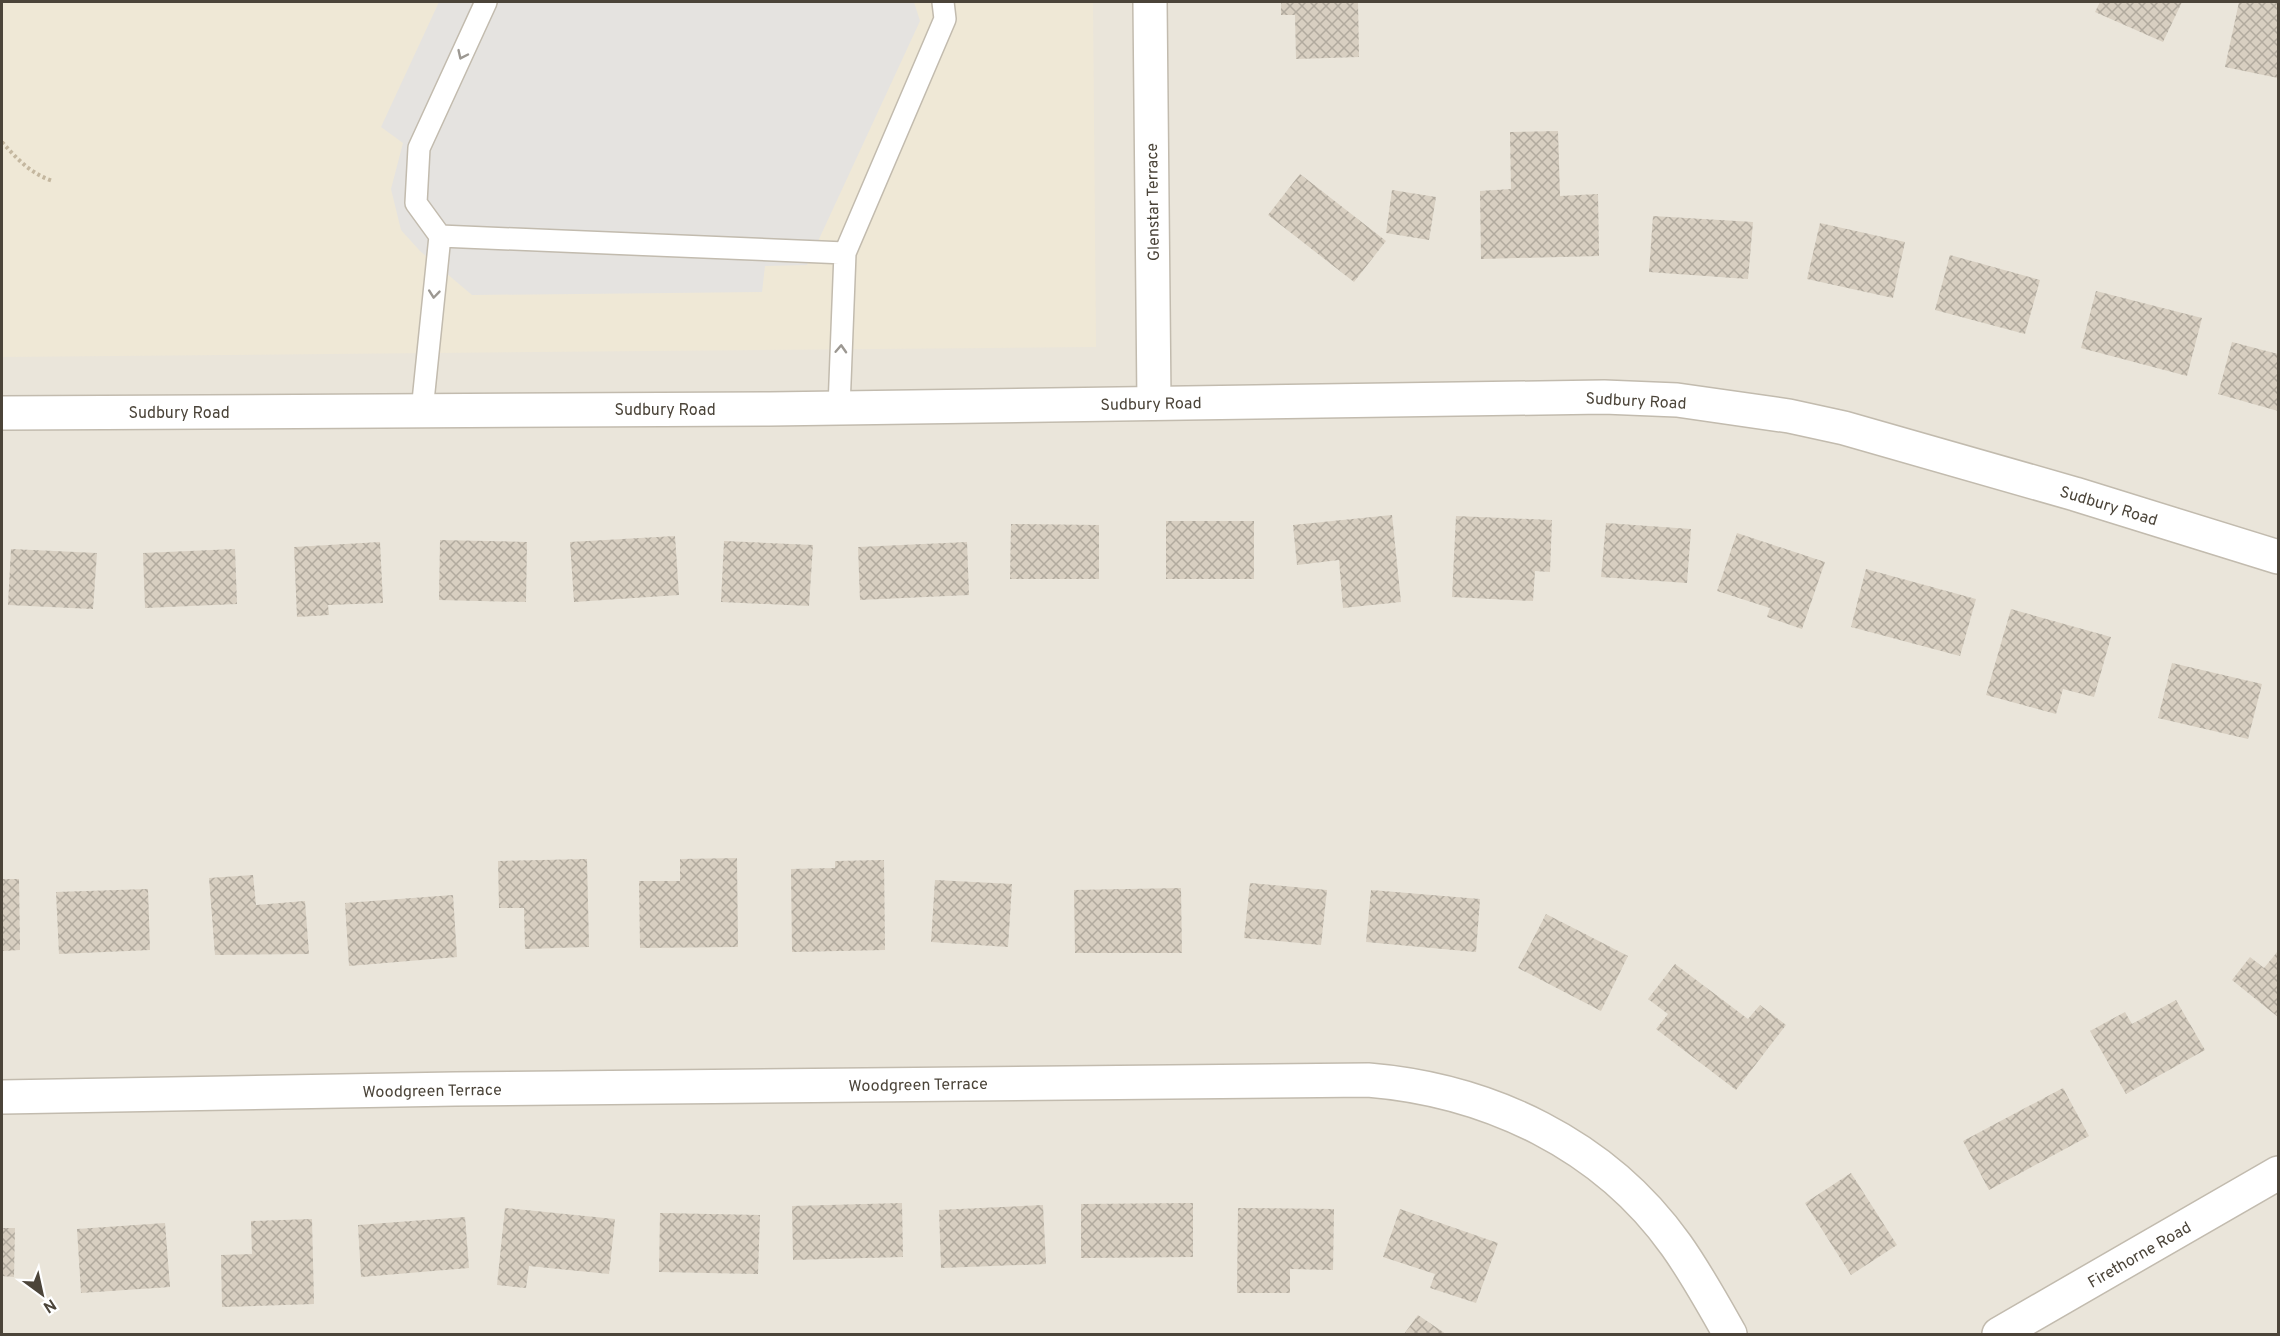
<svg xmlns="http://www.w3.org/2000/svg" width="2280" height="1336" font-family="Overpass,sans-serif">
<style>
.residential{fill:#eae5da}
.education{fill:#efe8d6}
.parking{fill:#e5e3e0}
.building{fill:url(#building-cross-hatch)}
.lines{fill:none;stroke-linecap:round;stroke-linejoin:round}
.lane-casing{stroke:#c2bbae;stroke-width:24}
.street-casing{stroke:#c2bbae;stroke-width:36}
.path{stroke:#c4b79f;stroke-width:4;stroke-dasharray:3 3;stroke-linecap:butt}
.lane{stroke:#fff;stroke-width:21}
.street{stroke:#fff;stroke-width:33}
.oneway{stroke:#9c9892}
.labels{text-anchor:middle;stroke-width:6;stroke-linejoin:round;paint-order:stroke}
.street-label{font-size:16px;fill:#4b4439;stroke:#fff}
</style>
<defs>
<pattern id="building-cross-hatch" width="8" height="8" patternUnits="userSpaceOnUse" patternTransform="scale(1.5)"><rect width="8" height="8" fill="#d8cfc1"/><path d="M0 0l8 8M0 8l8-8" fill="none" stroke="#b1aa9e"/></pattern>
</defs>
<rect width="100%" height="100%" fill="#f6f3ec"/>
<path class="residential" d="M2,2H2278V1334H2Z"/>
<path class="education" d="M2,2H1093L1096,347L2,357Z"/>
<path class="parking" d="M439,2H914L920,21L807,265L765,266L762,292L472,295L420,251L401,230L391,189L403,143L381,127Z"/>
<path class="building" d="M1281,2H1358L1359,57L1296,59L1295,15H1281Z
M2100,2H2182L2163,42L2095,12Z
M2239,2H2278V78L2225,67Z
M1558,131L1560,196L1598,194L1599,256L1481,259L1480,191L1511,189L1510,132Z
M1300,174L1386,241L1354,282L1268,215Z
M1392,190L1436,197L1429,240L1386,233Z
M1653,216L1753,222L1748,279L1649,272Z
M1820,223L1905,242L1893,298L1807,279Z
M1950,255L2040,280L2025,334L1935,310Z
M2096,291L2202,318L2187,376L2081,348Z
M2232,342L2278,354V411L2218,394Z
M1392,515L1401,602L1343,608L1339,560L1297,565L1293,525Z
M1456,516L1552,520L1550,572L1535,571L1533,601L1452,597Z
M1166,521H1254V579H1166Z
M1606,523L1691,529L1687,583L1601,577Z
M1011,524L1099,525V579H1010Z
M1737,533L1825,562L1802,629L1767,617L1770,608L1717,591Z
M675,536L679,595L574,602L570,542Z
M440,540L527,542L526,602L439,600Z
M724,541L813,545L809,606L721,602Z
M380,542L383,603L328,605L329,615L297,617L294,547Z
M967,542L969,595L860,600L858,547Z
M11,549L97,553L93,609L8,605Z
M235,549L237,604L145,608L143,553Z
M1866,569L1976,599L1960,656L1851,627Z
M2011,609L2111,637L2094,697L2063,689L2056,714L1986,695Z
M2172,663L2262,684L2248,739L2158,718Z
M737,858L738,947L640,948L639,881H680V859Z
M587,859L589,947L525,949L524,908H499L498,861Z
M884,860L885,950L792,952L791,869L835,868V861Z
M253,875L256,905L305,901L309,954L215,955L209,878Z
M2,879H19L20,950L2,951Z
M935,880L1012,884L1008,947L931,942Z
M1250,883L1327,890L1321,945L1244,938Z
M1181,888L1182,953H1075L1074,890Z
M148,889L150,950L59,954L56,892Z
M1371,890L1480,899L1476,952L1366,942Z
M453,895L457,957L349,966L345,903Z
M1546,914L1628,956L1601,1011L1518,968Z
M2278,951V1017L2232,980L2250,957L2264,968Z
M1675,964L1748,1019L1760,1005L1786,1025L1736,1090L1656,1029L1668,1014L1648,999Z
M2176,1000L2205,1050L2126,1094L2090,1031L2125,1012L2132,1024Z
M2063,1088L2089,1136L1989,1190L1963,1141Z
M1851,1173L1897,1245L1851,1275L1805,1203Z
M902,1203L903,1257L793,1260L792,1206Z
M1193,1203V1257L1081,1258V1204Z
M1043,1205L1046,1264L941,1268L939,1210Z
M505,1208L615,1219L609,1274L529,1266L526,1288L497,1285Z
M1238,1208L1334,1209L1333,1270L1290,1269V1293H1237Z
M1400,1209L1498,1243L1476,1303L1430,1288L1435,1274L1383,1257Z
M660,1213L760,1215L758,1274L659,1272Z
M465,1217L469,1268L361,1277L358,1225Z
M312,1219L314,1304L222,1307L221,1255L252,1254L251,1221Z
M165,1223L170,1287L81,1293L77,1229Z
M2,1228H15L14,1277L2,1276Z
M1418,1315L1446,1334H1404Z"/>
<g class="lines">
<g class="lane-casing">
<path id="lane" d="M440,236L845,253
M839,408L845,253L945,19L943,2
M422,411L440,236L416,203L419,148L486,2"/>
</g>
<g class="street-casing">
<path id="street" d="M1150,2L1154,402
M2,413L769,409L1604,397L1677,400L1789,416L1844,428L2075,494L2278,557
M2,1097L455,1089L1368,1080C1489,1090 1604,1144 1676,1245C1696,1273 1713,1304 1730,1334
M1999,1334L2278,1173"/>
</g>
<path class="path" d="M2,142C17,159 31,174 53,181"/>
<use href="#lane" class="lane"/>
<use href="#street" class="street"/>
</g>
<defs><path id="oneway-chevron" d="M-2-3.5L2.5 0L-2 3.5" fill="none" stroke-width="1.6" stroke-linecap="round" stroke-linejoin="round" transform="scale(1.5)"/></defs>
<g class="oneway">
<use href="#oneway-chevron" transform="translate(462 55) rotate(115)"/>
<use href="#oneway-chevron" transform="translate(434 294) rotate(96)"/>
<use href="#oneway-chevron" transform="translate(841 349) rotate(-87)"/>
</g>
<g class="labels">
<g class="street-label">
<text transform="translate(1152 202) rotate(-91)" y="6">Glenstar Terrace</text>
<text transform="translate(1636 400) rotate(3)" y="6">Sudbury Road</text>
<text transform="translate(1151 403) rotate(-1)" y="6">Sudbury Road</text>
<text x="665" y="415">Sudbury Road</text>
<text x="179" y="418">Sudbury Road</text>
<text transform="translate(2109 505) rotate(17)" y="6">Sudbury Road</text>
<text transform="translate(918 1084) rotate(-1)" y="6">Woodgreen Terrace</text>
<text transform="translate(432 1090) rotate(-1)" y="6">Woodgreen Terrace</text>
<text transform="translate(2139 1254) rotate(-30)" y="6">Firethorne Road</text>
</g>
</g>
<rect width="2280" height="1336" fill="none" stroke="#4b4439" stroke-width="6"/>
<g transform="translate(42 1294) rotate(147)" stroke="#ffffff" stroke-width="4.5" paint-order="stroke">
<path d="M0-4.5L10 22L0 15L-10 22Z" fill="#4b4439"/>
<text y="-9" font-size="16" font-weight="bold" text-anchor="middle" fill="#4b4439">N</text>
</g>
</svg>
